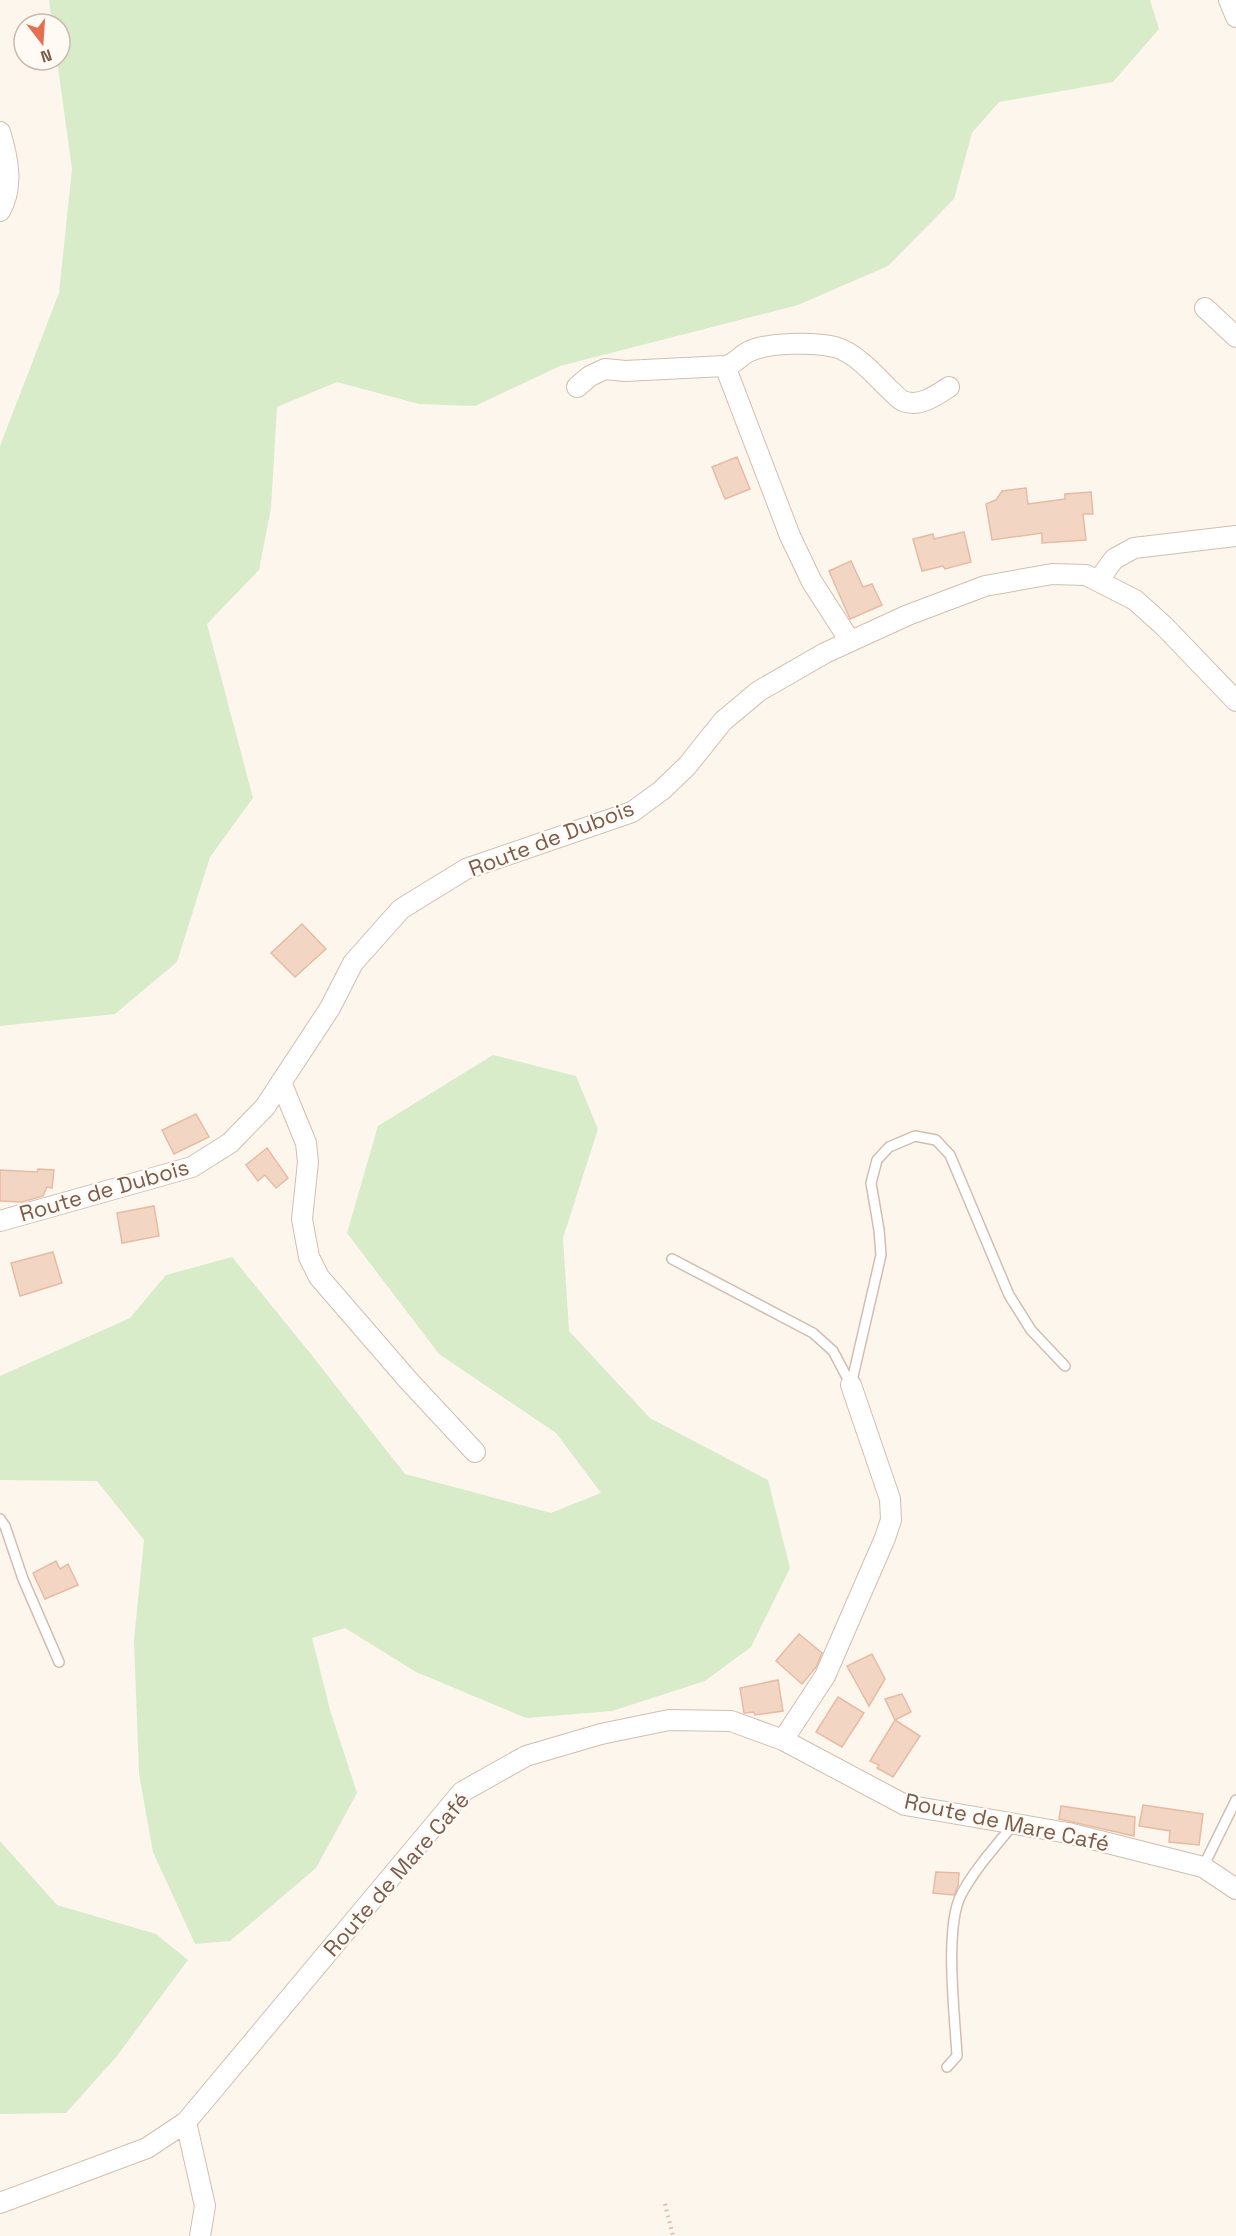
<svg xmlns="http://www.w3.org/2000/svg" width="1236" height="2236" font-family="'Space Grotesk',sans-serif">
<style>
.green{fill:#d8ecc9}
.building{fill:#f3d5c3;stroke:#e6bba3;stroke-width:1.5}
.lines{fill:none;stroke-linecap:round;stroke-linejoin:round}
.service-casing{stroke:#d1beb0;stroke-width:12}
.minor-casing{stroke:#d1beb0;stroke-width:22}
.path{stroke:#d9b8a5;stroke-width:4;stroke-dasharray:1.5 4.5;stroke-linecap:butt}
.service{stroke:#fff;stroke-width:9}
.minor{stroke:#fff;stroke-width:20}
.labels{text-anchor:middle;stroke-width:4.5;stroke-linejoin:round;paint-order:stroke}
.street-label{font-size:22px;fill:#7a5c4d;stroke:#fffaf3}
</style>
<rect width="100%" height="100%" fill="#fdf6ec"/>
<path class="green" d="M49,0H1150L1159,29L1113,82L999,102L972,133L954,199L888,266L798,305L560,366L475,406L419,404L337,382L277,407L271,508L259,570L207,624L253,798L210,857L177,962L115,1014L0,1026V446L59,293L72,169L57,60H60V24H52Z
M493,1055L576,1076L598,1129L563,1238L569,1331L650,1418L768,1480L790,1568L751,1647L705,1681L612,1711L526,1718L416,1672L345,1628L312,1638L330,1710L357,1793L316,1868L230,1941L195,1944L153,1852L139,1774L134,1640L144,1540L97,1481L0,1480V1376L130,1318L166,1275L232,1257L310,1353L405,1474L551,1513L601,1493L556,1433L439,1354L347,1233L378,1126Z
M0,1841L57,1905L156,1934L188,1960L117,2056L66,2113L0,2114Z"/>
<path class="building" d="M737,457L750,489L725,499L712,467Z
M1026,488L1028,504L1065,499V494L1091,492L1093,514H1083L1086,540L1042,543V533L992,540L986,504L996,500L1002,491Z
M964,532L971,562L945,569L943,566L922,571L913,539L933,534L934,539Z
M851,561L863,587L872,584L882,605L850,619L829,571Z
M302,924L326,949L295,977L271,953Z
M196,1114L209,1137L174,1154L162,1130Z
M267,1148L288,1178L276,1188L265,1175L258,1181L246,1165Z
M38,1169L54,1170L52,1188L47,1187L43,1196L22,1202L0,1201V1170L37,1172Z
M154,1206L159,1236L122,1243L117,1213Z
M53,1252L62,1283L20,1296L11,1263Z
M56,1561L60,1569L68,1564L78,1585L45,1599L33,1573Z
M799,1634L822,1653L816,1667L802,1684L776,1661Z
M872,1654L885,1679L869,1706L847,1666Z
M778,1680L783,1711L755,1715L754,1712L744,1713L740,1688Z
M902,1694L911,1712L895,1720L885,1699Z
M838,1697L864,1713L842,1747L816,1732Z
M895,1720L920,1736L893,1777L877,1768L879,1765L870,1761Z
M1143,1805L1203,1814L1199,1845L1169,1842L1170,1831L1139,1826Z
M1061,1806L1135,1817L1134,1836L1059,1819Z
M936,1872L959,1873L958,1886L954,1895L933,1893Z"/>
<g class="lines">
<g class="service-casing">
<path id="service" d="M672,1259L813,1333L833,1351L851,1385
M851,1385L881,1255L879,1230L871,1183L877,1160L889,1147L915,1136L936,1140L950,1155L1009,1295L1031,1330L1065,1366
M0,1519L5,1526L23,1579L59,1662
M1203,1867L1236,1800
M947,2067L957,2056C955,2017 944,1928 961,1895C974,1870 995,1847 1013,1825"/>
</g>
<g class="minor-casing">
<path id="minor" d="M1229,0L1236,17
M0,132C8,158 14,187 0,211
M1205,308L1236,337
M725,366L790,536L812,582L850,641
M577,387L590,376L605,369L625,371L725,366C735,364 740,356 748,352C767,342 815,342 835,347C856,353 874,374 889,389C893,392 898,399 903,401C919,408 937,395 949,387
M1098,581L1114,559L1134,548L1236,536
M281,1082L306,1143L308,1162L302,1219L309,1257L319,1277L408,1380L475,1452
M0,1221L192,1167L230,1143L265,1107L330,1008L353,963L401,909L466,869L632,812L662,790L687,766L723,721L759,691L825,653L908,615L985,586L1052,574L1086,575L1135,600L1164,626L1236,701
M783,1740L825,1676L885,1538L891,1520L890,1499L851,1385
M186,2122L205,2206L200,2236
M0,2203L147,2148L186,2122L462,1792L526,1756L601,1734L669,1720L731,1721L783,1740L905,1805L1068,1833L1203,1867L1236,1889"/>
</g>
<path class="path" d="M665,2204L673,2236"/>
<use href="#service" class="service"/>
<use href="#minor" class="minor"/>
</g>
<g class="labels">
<g class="street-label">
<text transform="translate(551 838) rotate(-21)" y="8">Route de Dubois</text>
<text transform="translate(104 1190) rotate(-16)" y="8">Route de Dubois</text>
<text transform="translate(1007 1822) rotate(12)" y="8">Route de Mare Café</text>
<text transform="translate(396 1874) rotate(-49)" y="8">Route de Mare Café</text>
</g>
</g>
<g transform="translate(42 42) rotate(163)"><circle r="28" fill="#fffaf3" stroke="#cabbb1" stroke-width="1.5"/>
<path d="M0-4.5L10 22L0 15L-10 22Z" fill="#e76f51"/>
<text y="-9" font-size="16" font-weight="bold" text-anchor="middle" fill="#7a5c4d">N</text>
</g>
</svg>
